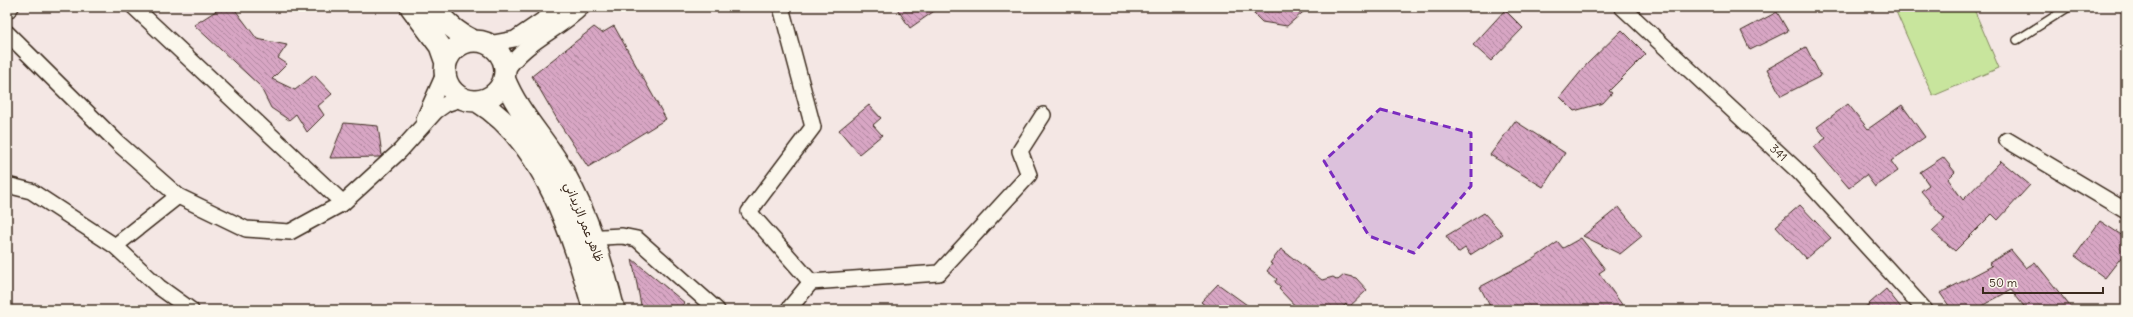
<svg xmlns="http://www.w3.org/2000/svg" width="2133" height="317" font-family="Delius,'Playpen Sans Arabic',sans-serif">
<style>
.pitch{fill:#c8e59d;stroke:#82885e}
.building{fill:url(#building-back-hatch);stroke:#3b2a1e}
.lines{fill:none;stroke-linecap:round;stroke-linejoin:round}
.lane-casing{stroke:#3b2a1e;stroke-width:10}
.street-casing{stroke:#3b2a1e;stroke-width:18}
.secondary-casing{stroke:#3b2a1e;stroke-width:24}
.lane{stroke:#fbf7ec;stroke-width:7}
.street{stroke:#fbf7ec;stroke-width:15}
.secondary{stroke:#fbf7ec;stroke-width:21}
.marked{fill:#7b2cbf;fill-opacity:0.2;stroke:#7b2cbf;stroke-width:3;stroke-dasharray:8 5;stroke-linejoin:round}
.labels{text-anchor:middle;stroke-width:4;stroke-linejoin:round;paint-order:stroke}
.street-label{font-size:12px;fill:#3b2a1e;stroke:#fbf7ec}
</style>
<defs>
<pattern id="building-back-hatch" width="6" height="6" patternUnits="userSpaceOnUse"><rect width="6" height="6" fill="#d8a6c4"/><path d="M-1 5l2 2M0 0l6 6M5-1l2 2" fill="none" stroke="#b0879f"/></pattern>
</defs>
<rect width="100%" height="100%" fill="#f4e7e4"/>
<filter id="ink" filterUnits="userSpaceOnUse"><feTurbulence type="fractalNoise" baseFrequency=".025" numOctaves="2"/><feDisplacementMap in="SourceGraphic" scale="8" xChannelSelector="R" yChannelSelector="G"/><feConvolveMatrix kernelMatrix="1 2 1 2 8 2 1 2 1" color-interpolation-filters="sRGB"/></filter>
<g filter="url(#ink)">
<path class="pitch" d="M1894,7H1973L1999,68L1933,96Z"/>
<path class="building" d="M222,7H233L257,39L287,45L278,58L287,64L272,79L295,90L314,75L332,94L318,106L324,115L307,132L296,114L289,120L271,108L260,86L194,25Z
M896,7H940L910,28Z
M1247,7H1309L1287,26L1262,22Z
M1505,10L1523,28L1491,61L1473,45Z
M1777,12L1788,31L1750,50L1741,31Z
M614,26L666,119L588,167L561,126L532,76L594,27L602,33Z
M1622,30L1646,54L1609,91L1612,93L1603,103L1574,111L1560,97L1587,64Z
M1806,47L1821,76L1781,96L1767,69Z
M1848,104L1868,129L1902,105L1925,137L1891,161L1898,171L1875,187L1866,175L1849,188L1814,147L1826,138L1817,127Z
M869,105L881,118L873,125L882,135L859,154L839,130Z
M1515,121L1565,153L1543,187L1490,155Z
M344,123L378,126L382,155L380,157L330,158Z
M1943,157L1955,172L1948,179L1963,200L2001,161L2030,185L1998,220L1992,214L1955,251L1932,231L1945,219L1921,191L1929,185L1920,172Z
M1800,205L1831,238L1806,259L1776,226Z
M1619,207L1642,236L1620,254L1583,236Z
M1484,213L1503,234L1470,255L1465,248L1458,253L1446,236Z
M2100,221L2126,238V251L2105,278L2075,256Z
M1581,238L1605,269L1599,273L1626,310H1504L1501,305L1492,310L1480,287L1533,259L1558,242L1563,248Z
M1281,249L1322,280L1333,277L1338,280L1344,275L1356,278L1367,290L1348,308L1346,304L1340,310H1299L1279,289L1281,287L1275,282L1277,279L1267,271L1272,264L1270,263Z
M2011,250L2026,268L2035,262L2073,310H2027L2011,290L1974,310H1952L1940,293L1992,266L1989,263Z
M632,259L685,303L676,310H642Z
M1218,284L1254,310H1210L1201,302Z
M1886,289L1903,310H1862Z"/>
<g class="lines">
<g class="lane-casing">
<path id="lane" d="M2017,40L2069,7"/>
</g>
<g class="street-casing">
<g id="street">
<path d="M134,7L343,203"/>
<path d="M781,7L813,127L749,212L811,282L788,310"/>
<path id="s1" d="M1622,7L1799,172L1925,310"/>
<path d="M7,11L11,7"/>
<path d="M7,33L119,144L178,196L246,229L290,232L343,203L400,151L436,111L446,104L463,98"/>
<path d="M488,44L515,39L562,7"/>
<path d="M505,73C523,42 558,31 582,7"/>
<path d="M424,119L445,72"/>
<path d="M2007,140L2126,211"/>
<path d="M7,185L31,191L115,246L159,287L191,310"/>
<path d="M583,238L622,236L637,239L717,310"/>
<path d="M115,246L178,196"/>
<path d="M811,282L939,273L1029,175L1020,151L1043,115"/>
</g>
</g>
<g class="secondary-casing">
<path id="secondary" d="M411,7L440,46L446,63
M433,7C445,22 456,33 474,41
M445 71a30 30 0 1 1 60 0a30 30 0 1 1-60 0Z
M504,78C518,114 546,140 564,173C588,216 602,263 614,310
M477,101C545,142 573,237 594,310"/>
</g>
<use href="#lane" class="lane"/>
<use href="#street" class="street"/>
<use href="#secondary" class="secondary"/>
</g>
</g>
<path class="marked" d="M1380,109L1471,133V186L1414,253L1369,236L1324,161Z"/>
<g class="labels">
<g class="street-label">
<text dy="4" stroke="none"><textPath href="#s1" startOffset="214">341</textPath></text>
<text transform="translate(584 222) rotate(68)" y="4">ظاهر عمر الزيداني</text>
</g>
</g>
<rect width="2133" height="317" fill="none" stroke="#fbf7ec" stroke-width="24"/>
<rect x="12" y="12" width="2109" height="293" fill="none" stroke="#3b2a1e" stroke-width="1.5" filter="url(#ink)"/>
<path d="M1983 287v6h120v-6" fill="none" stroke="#3b2a1e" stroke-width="2"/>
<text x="1989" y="287" font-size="12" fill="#3b2a1e" stroke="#fbf7ec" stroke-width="3" paint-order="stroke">50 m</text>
</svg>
